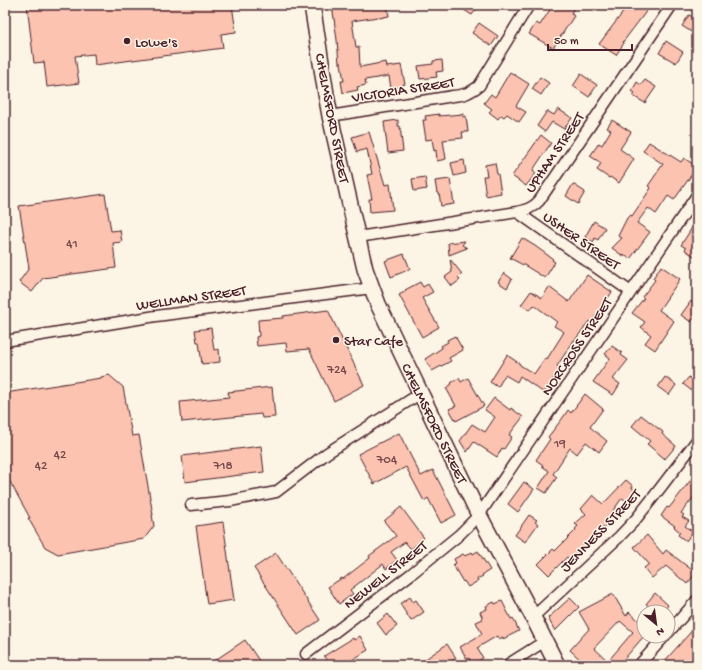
<svg xmlns="http://www.w3.org/2000/svg" width="702" height="670" font-family="'Gochi Hand',sans-serif">
<style>
.building{fill:#fbc3b0;stroke:#4a1f2b;fill-rule:evenodd}
.lines{fill:none;stroke-linecap:round;stroke-linejoin:round}
.street-casing{stroke:#4a1f2b;stroke-width:13}
.primary-casing{stroke:#4a1f2b;stroke-width:18}
.street{stroke:#fcf5e5;stroke-width:10}
.primary{stroke:#fcf5e5;stroke-width:15}
.poi-dot{fill:#4a1f2b;stroke:#fcf5e5;stroke-width:1.5}
.labels{text-anchor:middle;stroke-width:3;stroke-linejoin:round;paint-order:stroke}
.number-label{font-size:13px;fill:#76484c}
.poi-label{font-size:15px;fill:#4a1f2b;stroke:#fcf5e5;text-anchor:start}
.street-label{font-size:15px;fill:#4a1f2b;stroke:#fcf5e5}
</style>
<rect width="100%" height="100%" fill="#fcf5e5"/>
<filter id="ink" filterUnits="userSpaceOnUse"><feTurbulence type="fractalNoise" baseFrequency=".025" numOctaves="2"/><feDisplacementMap in="SourceGraphic" scale="8" xChannelSelector="R" yChannelSelector="G"/><feConvolveMatrix kernelMatrix="1 2 1 2 8 2 1 2 1" color-interpolation-filters="sRGB"/></filter>
<g filter="url(#ink)">
<path class="building" d="M27,5H232L236,32L221,34L223,48L95,65L94,54L75,56L79,83L47,87L44,62L34,63Z
M332,5H387L389,16L379,18L378,17L352,21L356,47H359L360,67L386,62L387,67L401,65L405,84L402,85L403,87L391,89L389,76L365,80L366,85L357,87L358,90L343,93L341,81H344L341,63H339L337,40Z
M456,5H479L472,15Z
M553,5H576L571,13L574,16L553,48L529,34L536,23L540,25Z
M614,5H651L623,42L624,43L616,55L599,44L608,32L624,11Z
M689,15L697,19V28L693,33L682,26Z
M479,23L498,36L491,46L472,33Z
M666,41L683,52L676,63L659,53Z
M442,60L443,71L436,72L437,77L420,79L418,66L433,64V61Z
M510,72L529,84L516,106L526,112L519,122L507,114L504,117L501,115L498,119L489,112L492,109L484,103L491,94L495,97Z
M581,74L597,85L589,97L573,86Z
M540,77L549,83L541,95L532,89Z
M645,80L656,87L645,103L633,96L635,93L632,91L637,82L641,85Z
M558,109L572,118L564,129L552,122L545,132L537,126L547,111L554,115Z
M439,114V116L463,114V117L466,116L468,132H462L463,138L443,140L446,159L437,161L436,150L434,151L432,139L426,140L423,120H426L425,116Z
M398,120V126H400L403,151L388,153L384,122Z
M612,120L631,132L620,149L634,159L619,183L610,177L609,178L597,170L601,163L590,156L599,143L602,145L611,130L607,128Z
M369,132L385,185L390,184L393,210L370,212L369,199H372L367,175L372,174L367,149L357,152L352,137Z
M541,135L551,143L533,170L536,173L526,186L512,176Z
M649,142L681,162L684,158L697,167L674,200L668,196L656,214L648,208L637,223L650,232L630,259L624,255L623,256L612,248L622,238L618,236L627,218L630,215L632,216L651,188L648,186L663,164L643,151Z
M464,160L466,173L454,176L451,163Z
M495,163L497,174H498L501,193L486,196L483,176H487L485,165Z
M425,177L427,189L414,191L412,179Z
M450,179L454,204L441,206L439,193H437L435,181Z
M573,184L585,192L578,204L566,196Z
M105,194L111,231L120,230L122,242L113,243L116,268L43,278L32,292L19,282L29,268L19,206Z
M697,220V258L685,250L686,248L681,245Z
M594,221L605,228L598,240L595,238L593,242L585,237Z
M522,238L535,246L553,259L552,260L555,262L545,278L524,265H523L510,258Z
M465,241L462,245L467,248L449,255L448,243Z
M404,254L410,269L391,277L385,261Z
M450,259L462,274L458,278L460,280L452,286L445,277L452,272Z
M661,266L680,279L659,310L674,321L655,350L645,343L651,335L641,327L645,322L632,313L644,298L642,297L655,280L653,278Z
M504,273L512,279L507,288L498,282Z
M587,275L612,292L591,323L589,321L575,340H574L557,366L560,369L544,393L520,376L517,382L505,375L498,387L490,382L507,355L520,364V365L534,374L545,358L547,359L564,332L554,326L557,322L534,305L530,310L521,305L531,291L542,298L549,287L569,302Z
M420,282L423,287L428,284L433,292L422,298L439,327L422,337L399,295L406,291L405,290Z
M691,301L697,305V314L691,322L681,315Z
M328,310L364,385L334,401L309,349L287,351L286,343L257,346L256,337L259,336L258,320L283,318V316Z
M211,328L214,350L219,349L220,362L202,364L199,342H197L195,330Z
M455,336L463,350L449,358L451,361L432,371L425,359L442,348L441,346L448,342L447,340Z
M612,346L622,353L621,355L628,360L613,379L620,384L613,395L593,382L610,358L605,354Z
M109,375L123,387L132,436L139,435L153,515H152L154,526L144,539L58,554L45,547L28,518H30L9,480L10,479L5,470V393L101,378V377Z
M665,377L676,385L669,395L658,387Z
M689,377L697,383V395L683,384Z
M459,378L461,382L468,378L484,406L456,421L449,409L456,406L446,388L452,384L451,383Z
M272,387L275,417L262,418L261,414L182,422L180,402L229,397L228,392Z
M585,394L603,409L590,427L607,441L599,452L586,442L577,454L570,448L553,474L557,477L546,493L538,488L549,471L542,466L543,465L536,460L550,439L548,437L562,419L568,410L571,413Z
M494,398L510,410L511,408L523,417L509,435L512,437L504,449L502,448L497,457L474,442L467,452L460,441L472,424L485,432L495,417L485,410Z
M641,415L663,432L662,434L676,446L665,459L647,444L650,441L632,426Z
M399,433L421,476L433,470L456,515L441,523L428,498L424,501L406,467L374,484L358,454Z
M261,446L264,472L185,482L182,456Z
M697,472V493L681,513L684,515L682,517L689,521L685,526L693,532L686,541L678,535L680,532L674,527L675,526L661,516L667,507L669,508Z
M626,480L633,486L632,488L638,493L629,503L622,498L612,512L616,516L606,527L605,526L569,559L567,557L549,575L538,564L553,549L555,551L576,530L575,529L578,526L575,524L586,514L581,509L593,495L603,504Z
M524,482L534,489L518,512L508,504Z
M401,507L424,538L411,549L405,542L391,552L397,560L386,569L383,564L350,590L353,594L339,604L328,587L342,578L343,579L370,558L369,556L396,536L384,521Z
M529,515L537,520L535,522L538,524L525,542L515,535Z
M223,522L234,600L207,604L196,526Z
M647,535L663,554L666,550L696,573L687,584L666,566L652,578L644,568L649,564L634,547Z
M478,551L490,570L482,575L483,576L477,579L478,581L468,587L464,581L463,582L453,565L456,563L454,559L463,554L465,556L472,552L473,554Z
M276,553L320,620L298,635L254,568Z
M655,593L668,605L663,612H656L646,604Z
M613,594L626,616L629,612L644,625V636L619,665H586L570,650L589,629L579,612ZM620,621L633,632L608,661L594,648Z
M410,597L413,602L416,600L424,612L411,621L400,604Z
M570,598L579,607L555,631L548,618Z
M502,601L511,619L513,618L519,631L503,639V637L499,639L497,636L477,648L483,658L473,664L469,658L467,659L460,647L482,634L476,622L483,619L480,612L487,609L486,606L494,602L495,604Z
M388,614L397,626L386,635L377,623Z
M697,625V665H661L680,644Z
M360,636L368,650L349,662L351,665H330L324,656L353,638L354,640Z
M245,640L260,662L254,665H208Z
M447,644L456,658L445,665H417Z"/>
<g class="lines">
<g class="street-casing">
<path id="street" d="M330,116L453,96C465,95 469,93 479,86L529,5
M517,212L631,292
M358,237L517,212C526,210 533,208 539,201L672,5
M5,341L156,316L372,288
M191,505L230,501L276,492L327,453L421,393
M533,617L619,537L636,519L655,495L697,440
M668,633L697,600
M306,654L411,574L459,535L479,515L697,195
M507,665L545,641
M639,665L665,636"/>
</g>
<g class="primary-casing">
<path id="primary" d="M312,5L326,94L330,116L354,222L365,269L372,288L378,304L408,367L479,515L533,617L557,665"/>
</g>
<use href="#street" class="street"/>
<use href="#primary" class="primary"/>
</g>
</g>
<g class="poi-dot">
<circle cx="127" cy="41" r="4"/>
<circle cx="336" cy="340" r="4"/>
</g>
<g class="labels">
<g class="number-label">
<text x="72" y="247">41</text>
<text x="337" y="373">724</text>
<text x="560" y="447">19</text>
<text x="60" y="458">42</text>
<text x="387" y="463">704</text>
<text x="41" y="469">42</text>
<text x="223" y="469">718</text>
</g>
<g class="poi-label">
<text x="135" y="46">Lowe's</text>
<text x="344" y="345">Star Cafe</text>
</g>
<g class="street-label">
<text transform="translate(403 89) rotate(-9)" y="5">VICTORIA STREET</text>
<text transform="translate(333 118) rotate(79)" y="5">CHELMSFORD STREET</text>
<text transform="translate(554 152) rotate(-56)" y="5">UPHAM STREET</text>
<text transform="translate(582 240) rotate(35)" y="5">USHER STREET</text>
<text transform="translate(191 297) rotate(-8)" y="5">WELLMAN STREET</text>
<text transform="translate(576 346) rotate(-56)" y="5">NORCROSS STREET</text>
<text transform="translate(435 423) rotate(64)" y="5">CHELMSFORD STREET</text>
<text transform="translate(600 530) rotate(-46)" y="5">JENNESS STREET</text>
<text transform="translate(385 574) rotate(-38)" y="5">NEWELL STREET</text>
</g>
</g>
<rect width="702" height="670" fill="none" stroke="#fcf5e5" stroke-width="20"/>
<rect x="10" y="10" width="682" height="650" fill="none" stroke="#4a1f2b" stroke-width="1.5" filter="url(#ink)"/>
<g transform="translate(656 624) rotate(151)"><circle r="19" fill="#fcf5e5" stroke="#b59f9b"/>
<path d="M0-3L7 15L0 10L-7 15Z" fill="#4a1f2b"/>
<text y="-6" font-size="11" font-weight="bold" text-anchor="middle" fill="#4a1f2b">N</text>
</g>
<path d="M548 44v6h84v-6" fill="none" stroke="#4a1f2b" stroke-width="2"/>
<text x="554" y="44" font-size="12" fill="#4a1f2b" stroke="#fcf5e5" stroke-width="3" paint-order="stroke">50 m</text>
</svg>
